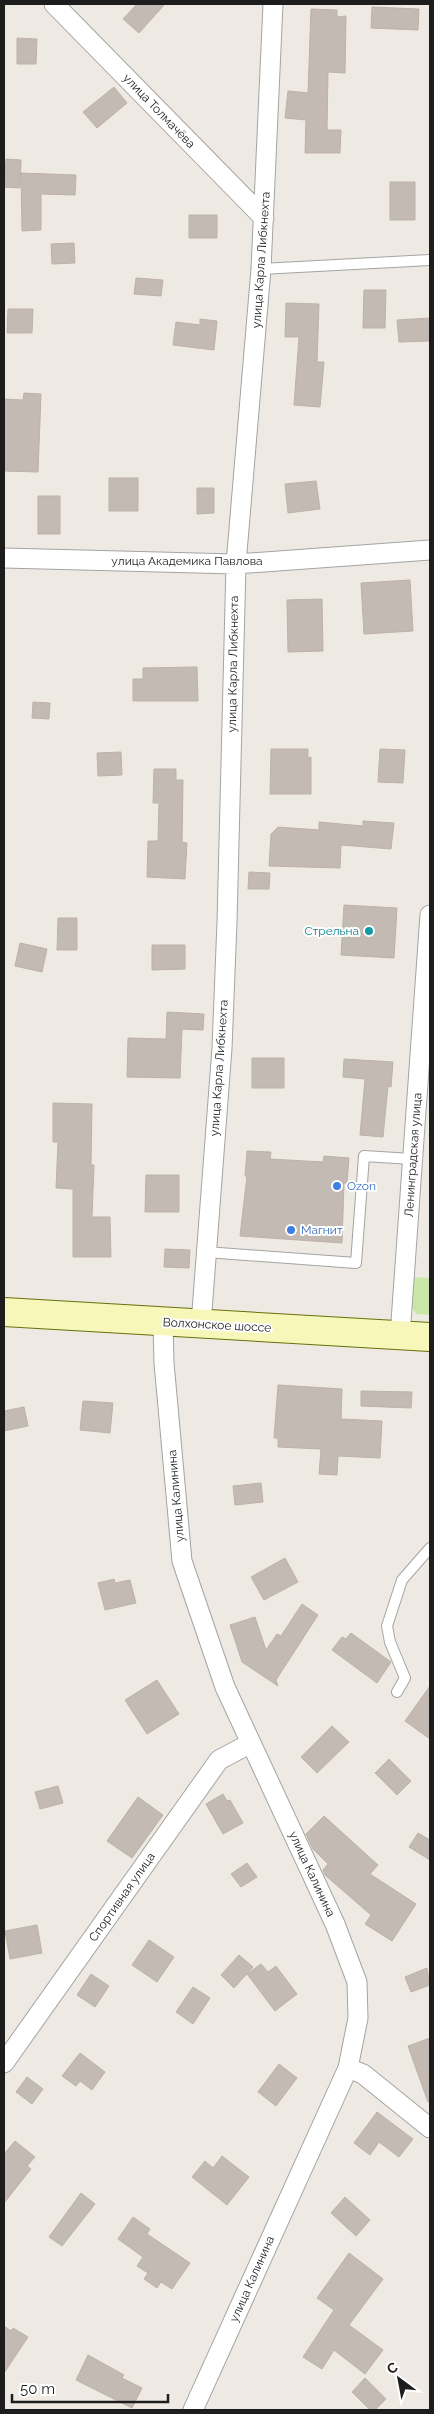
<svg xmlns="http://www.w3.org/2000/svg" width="434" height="2414" font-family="Raleway,sans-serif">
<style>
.grass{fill:#cae7aa}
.building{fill:#c3bab3;stroke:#bfb1a6}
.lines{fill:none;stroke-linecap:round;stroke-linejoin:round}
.service-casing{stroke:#a4a4a4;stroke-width:12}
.minor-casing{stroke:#a4a4a4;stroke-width:21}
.secondary-casing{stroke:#687108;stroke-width:30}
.service{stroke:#fff;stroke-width:10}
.minor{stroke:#fff;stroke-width:19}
.secondary{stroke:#f6f7b8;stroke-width:28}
.culture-dot{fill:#0f9aa8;stroke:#fff;stroke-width:2}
.shop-dot{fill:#3f7fe0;stroke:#fff;stroke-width:2}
.labels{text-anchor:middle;stroke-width:4;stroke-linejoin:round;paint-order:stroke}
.street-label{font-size:12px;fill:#1d1d1d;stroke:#fff}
.culture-label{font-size:12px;fill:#0d838f;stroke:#fff;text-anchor:end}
.shop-label{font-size:12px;fill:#366cbe;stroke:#fff;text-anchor:start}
</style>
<rect width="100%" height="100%" fill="#eeeae3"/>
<path class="grass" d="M413,1277L430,1278V1315L416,1314L411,1306Z"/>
<path class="building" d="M137,4H165L139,33L123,19Z
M372,7L419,9L418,30L371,28Z
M311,9L337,10V17L346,16L345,73L328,72L327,130H341L340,153H305L306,120L285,118L288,91L308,93Z
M17,38L37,39L36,64H17Z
M114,87L127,103L97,128L83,112Z
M6,159L21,160L20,188L4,187Z
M21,173L76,175L75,195L41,194V230L22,231Z
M390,182H415V220H390Z
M189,215H217V238H189Z
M74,243L75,263L52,264L51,244Z
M136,278L163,280L161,296L134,294Z
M364,290H386L385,328H363Z
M286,303L319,304L317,362H324L320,407L294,405L299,337H285Z
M8,309H33L32,333H7Z
M430,318V341L399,342L397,320Z
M200,319L217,321L214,350L173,345L176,322L200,325Z
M24,393L41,394L38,472L4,471V399L23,400Z
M109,478H138V511H109Z
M316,481L320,509L288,513L285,484Z
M197,488H214V513L197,514Z
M38,496H60V534H38Z
M410,580L413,631L364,634L361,583Z
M322,599L323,651L288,652L287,600Z
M197,667L198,701H133V679H143V668Z
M33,702L50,703L49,719L32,718Z
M271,749H308V758L311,757V794H270Z
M380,749L405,750L403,783L378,782Z
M121,752L122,775L98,776L97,753Z
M154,769H176V780H183L182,842L187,843L185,879L147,877L148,841H158L159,803H153Z
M363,821L394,823L391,849L341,845L340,868L269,866L271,834L278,827L319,830V822L363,826Z
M249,872L270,873L269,889H248Z
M344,905L397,908L394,958L341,955Z
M58,918H77V950H57Z
M20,943L47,949L42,972L15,966Z
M152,945H185V969L152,970Z
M167,1012L204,1014L203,1030L182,1029L180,1078L127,1077L128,1038L166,1039Z
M252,1058H284V1088H252Z
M344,1059L393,1062L391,1087L388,1086L383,1137L360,1135L365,1079L343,1077Z
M53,1103L92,1104L91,1165H94L92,1217H110L111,1257H73V1189L56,1188L58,1142H53Z
M247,1151L271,1152L270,1159L323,1162L324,1156L349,1158L347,1183H344L342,1243L240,1236L247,1176H245Z
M146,1175H179V1212H145Z
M165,1249L190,1250L189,1268L164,1267Z
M278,1385L342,1389L341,1419L382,1421L380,1458L338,1456L337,1475L319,1474L321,1449L278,1447V1438H274Z
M361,1391L412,1392L411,1408L361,1406Z
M83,1401L113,1403L110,1433L80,1430Z
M24,1407L28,1426L4,1431V1411Z
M261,1483L263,1502L235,1505L233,1486Z
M285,1558L298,1582L264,1600L251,1577Z
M114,1579L115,1583L130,1580L136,1603L105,1610L98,1583Z
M302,1604L318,1615L276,1680L278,1686L242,1662L230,1625L255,1617L266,1650L277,1634L281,1636Z
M351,1633L391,1662L377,1683L332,1650L342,1637L346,1639Z
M157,1680L179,1714L147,1734L125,1700Z
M430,1686V1739L405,1721Z
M332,1726L349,1742L317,1773L301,1757Z
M389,1759L411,1781L397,1795L375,1773Z
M58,1786L63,1803L40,1809L35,1792Z
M223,1794L227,1801L230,1800L243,1823L223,1834L206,1804Z
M138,1797L163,1815L132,1858L107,1841Z
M324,1816L378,1865L370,1874L416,1904L392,1941L365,1924L371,1915L325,1875L323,1870L328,1864L313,1849L306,1834Z
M418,1833L430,1840V1860L409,1847Z
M247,1863L257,1877L241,1887L231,1874Z
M37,1925L42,1953L10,1959L5,1931Z
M149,1940L174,1957L157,1982L132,1965Z
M239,1955L253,1967L234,1988L221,1975Z
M261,1964L268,1972L276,1966L297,1994L275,2011L247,1974Z
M427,1968L430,1985L411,1992L405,1977Z
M91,1974L109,1986L95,2007L77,1995Z
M193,1987L210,1998L193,2024L176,2012Z
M430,2038V2101L428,2102L408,2046Z
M80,2053L105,2072L92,2090L80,2081L76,2086L62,2076Z
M279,2064L297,2078L276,2106L258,2092Z
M27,2077L43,2089L32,2104L16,2092Z
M377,2112L413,2139L399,2157L379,2142L370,2155L354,2143Z
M15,2141L35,2157L27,2166L31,2169L4,2203V2154Z
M222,2156L249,2177L227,2205L192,2177L205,2161L213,2168Z
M81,2193L95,2204L62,2246L49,2237Z
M345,2197L370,2220L356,2236L331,2213Z
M133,2217L150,2229L147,2234L190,2263L172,2289L161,2282L157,2288L144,2279L148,2273L137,2266L143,2257L118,2239Z
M349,2253L383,2279L349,2325L383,2350L365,2374L334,2350L322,2369L303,2357L334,2310L317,2298Z
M4,2326L11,2331L13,2328L28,2337L4,2373Z
M88,2355L124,2375L122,2378L142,2388L132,2408L76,2380Z
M365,2378L386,2399L375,2410H370L352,2392Z"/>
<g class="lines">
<g class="service-casing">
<path id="service" d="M261,269L430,260
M206,1252L356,1263L364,1156L412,1159
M397,1692L405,1678L390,1642L387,1626L402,1580L430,1548"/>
</g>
<g class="minor-casing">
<path id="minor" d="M54,4L264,218
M4,558L236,564L430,550
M163,1322L164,1363L182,1561L225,1687L335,1924L357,1982L358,2018L348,2068L193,2410
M201,1324L222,1048L227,922L236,564L261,269L273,4
M400,1336L430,915
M4,2063L219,1760L251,1743
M348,2068L363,2074L430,2128"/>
</g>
<g class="secondary-casing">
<path id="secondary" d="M4,1312L430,1337"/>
</g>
<use href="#service" class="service"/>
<use href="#minor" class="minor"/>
<use href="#secondary" class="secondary"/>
</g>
<circle class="culture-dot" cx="369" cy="931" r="5"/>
<g class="shop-dot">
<circle cx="337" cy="1186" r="5"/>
<circle cx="291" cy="1230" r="5"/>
</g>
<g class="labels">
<g class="street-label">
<text transform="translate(159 111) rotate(46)" y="4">улица Толмачёва</text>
<text transform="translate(261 260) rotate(-86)" y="4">улица Карла Либкнехта</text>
<text x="187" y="565">улица Академика Павлова</text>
<text transform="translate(233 664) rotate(-89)" y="4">улица Карла Либкнехта</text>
<text transform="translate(219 1068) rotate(-86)" y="4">улица Карла Либкнехта</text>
<text transform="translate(413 1155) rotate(-86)" y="4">Ленинградская улица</text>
<text transform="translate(217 1325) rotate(3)" y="4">Волхонское шоссе</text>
<text transform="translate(176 1496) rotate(-95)" y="4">улица Калинина</text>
<text transform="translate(312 1874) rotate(65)" y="4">улица Калинина</text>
<text transform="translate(122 1897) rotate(-55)" y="4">Спортивная улица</text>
<text transform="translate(252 2279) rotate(-66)" y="4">улица Калинина</text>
</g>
<g class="culture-label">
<text x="359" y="935">Стрельна</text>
</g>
<g class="shop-label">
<text x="347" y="1190">Ozon</text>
<text x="301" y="1234">Магнит</text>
</g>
</g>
<rect width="434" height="2414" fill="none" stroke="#1d1d1d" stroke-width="10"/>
<g transform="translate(399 2379) rotate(328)" stroke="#ffffff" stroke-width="4" paint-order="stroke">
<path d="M0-4L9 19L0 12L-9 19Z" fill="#1d1d1d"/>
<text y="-8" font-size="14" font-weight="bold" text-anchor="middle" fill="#1d1d1d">С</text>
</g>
<path d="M12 2394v8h156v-8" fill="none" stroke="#1d1d1d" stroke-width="2.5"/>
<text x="20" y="2394" font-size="15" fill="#1d1d1d" stroke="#ffffff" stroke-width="4" paint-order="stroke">50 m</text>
</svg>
